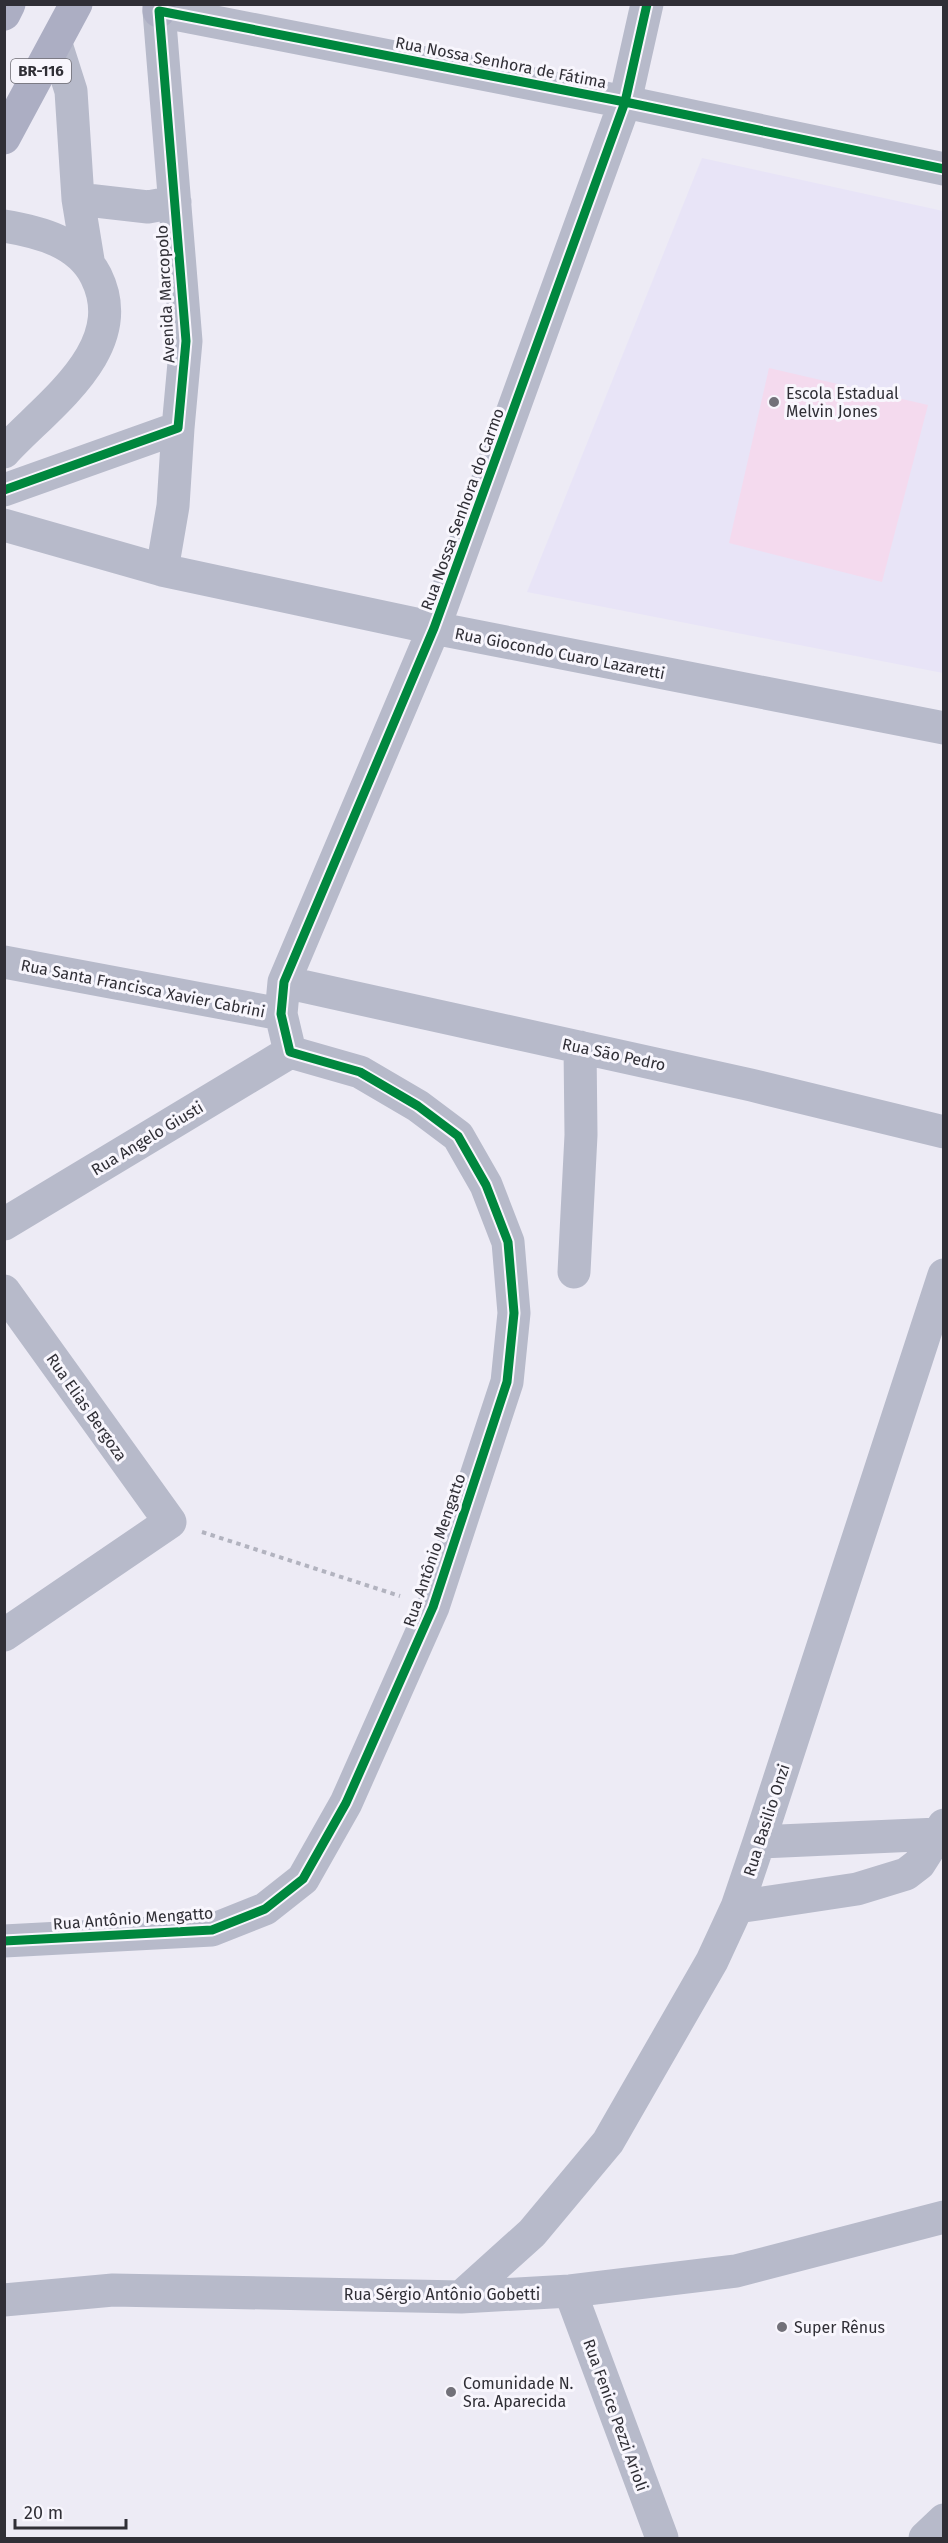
<svg xmlns="http://www.w3.org/2000/svg" width="948" height="2543" font-family="'Fira Sans',sans-serif">
<style>
.built{fill:#e8e4f7}
.green{fill:#f4daee}
.lines{fill:none;stroke-linecap:round;stroke-linejoin:round}
.path{stroke:#b2b3bf;stroke-width:4;stroke-dasharray:4.5 4.5;stroke-linecap:butt}
.street{stroke:#b7baca;stroke-width:33}
.highway{stroke:#acaec3;stroke-width:33}
.cycleway-casing{stroke:#f8f6fd;stroke-width:13}
.cycleway{stroke:#00873e;stroke-width:9}
.poi-dot{fill:#727179;stroke:#f8f6fd;stroke-width:2}
.labels{text-anchor:middle;stroke-width:6;stroke-linejoin:round;paint-order:stroke}
.shield{fill:#f8f6fd;stroke:#6c6b72;stroke-width:1.5}
.shield-label{font-size:15px;font-weight:bold;fill:#302f36}
.street-label{font-size:16px;fill:#302f36;stroke:#f8f6fd}
.poi-label{font-size:16px;fill:#302f36;stroke:#f8f6fd;text-anchor:start}
</style>
<rect width="100%" height="100%" fill="#edebf5"/>
<path class="built" d="M702,158L943,211V673L527,592Z"/>
<path class="green" d="M769,368L928,405L882,582L729,543Z"/>
<g class="lines">
<path class="path" d="M202,1532L400,1596"/>
<path class="street" d="M56,44L71,91L78,199L88,260
M78,199L148,207L175,202
M4,226C40,232 79,242 96,276C132,349 47,405 4,452
M4,490L178,428L186,341L159,11L625,102L944,169
M4,525L162,570L434,628L944,728
M162,570L173,506L178,428
M4,962L281,1014
M284,982L751,1085L944,1132
M4,1224L290,1052
M574,1272L581,1135L580,1047
M4,1291L170,1522L4,1635
M759,1842L939,1834
M737,1907L857,1889L906,1874L919,1864L944,1825
M4,1941L212,1930L265,1909L303,1879L346,1803L433,1607L507,1382L514,1313L508,1242L486,1185L458,1136L418,1106L360,1072L290,1052L281,1014L284,982L434,628L625,102L647,4
M570,2291L662,2538
M461,2297L532,2233L608,2142L712,1961L737,1907L759,1842L944,1275
M4,2300L113,2290L461,2297L570,2291L736,2271L944,2217
M925,2538L944,2520"/>
<path class="highway" d="M159,11V4
M4,14L9,4
M4,138L76,4"/>
<g class="cycleway-casing">
<path id="cycleway" d="M4,490L178,428L186,341L159,11L625,102L944,169
M4,1941L212,1930L265,1909L303,1879L346,1803L433,1607L507,1382L514,1313L508,1242L486,1185L458,1136L418,1106L360,1072L290,1052L281,1014L284,982L434,628L625,102L647,4"/>
</g>
<use href="#cycleway" class="cycleway"/>
</g>
<g class="poi-dot">
<circle cx="774" cy="402" r="6"/>
<circle cx="782" cy="2327" r="6"/>
<circle cx="451" cy="2392" r="6"/>
</g>
<g class="labels">
<rect class="shield" x="11" y="59" width="60" height="24" rx="4.5"/>
<g class="shield-label">
<text x="41" y="76">BR-116</text>
</g>
<g class="street-label">
<text transform="translate(501 62) rotate(11)" y="6">Rua Nossa Senhora de Fátima</text>
<text transform="translate(165 294) rotate(-93)" y="6">Avenida Marcopolo</text>
<text transform="translate(462 509) rotate(-70)" y="6">Rua Nossa Senhora do Carmo</text>
<text transform="translate(560 653) rotate(11)" y="6">Rua Giocondo Cuaro Lazaretti</text>
<text transform="translate(143 988) rotate(11)" y="6">Rua Santa Francisca Xavier Cabrini</text>
<text transform="translate(614 1054) rotate(12)" y="6">Rua São Pedro</text>
<text transform="translate(147 1138) rotate(-31)" y="6">Rua Angelo Giusti</text>
<text transform="translate(87 1407) rotate(55)" y="6">Rua Elias Bergoza</text>
<text transform="translate(434 1550) rotate(-71)" y="6">Rua Antônio Mengatto</text>
<text transform="translate(766 1820) rotate(-72)" y="6">Rua Basilio Onzi</text>
<text transform="translate(133 1918) rotate(-4)" y="6">Rua Antônio Mengatto</text>
<text x="442" y="2300">Rua Sérgio Antônio Gobetti</text>
<text transform="translate(616 2415) rotate(70)" y="6">Rua Fenice Pezzi Arioli</text>
</g>
<g class="poi-label">
<text x="786" y="399">Escola Estadual<tspan x="786" dy="18">Melvin Jones</tspan></text>
<text x="794" y="2333">Super Rênus</text>
<text x="463" y="2389">Comunidade N.<tspan x="463" dy="18">Sra. Aparecida</tspan></text>
</g>
</g>
<rect width="948" height="2543" fill="none" stroke="#302f36" stroke-width="12"/>
<path d="M15 2519v9h111v-9" fill="none" stroke="#302f36" stroke-width="3"/>
<text x="24" y="2519" font-size="18" fill="#302f36" stroke="#f8f6fd" stroke-width="4.5" paint-order="stroke">20 m</text>
</svg>
